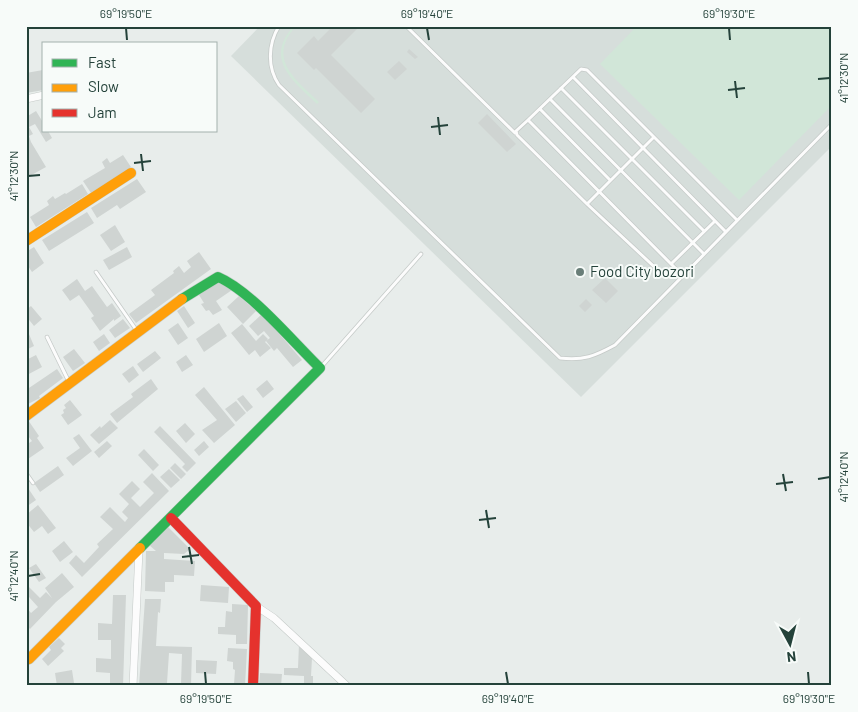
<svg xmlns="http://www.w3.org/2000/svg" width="858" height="712" font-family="Barlow,sans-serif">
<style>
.built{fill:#d6dedb}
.green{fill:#d1e6d8}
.building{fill:#cfd4d2;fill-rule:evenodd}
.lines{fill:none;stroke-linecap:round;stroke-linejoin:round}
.lane-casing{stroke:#c5cac8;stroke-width:4.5}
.street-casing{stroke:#c5cac8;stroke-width:8}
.fast-casing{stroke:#c3cbc8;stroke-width:11}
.slow-casing{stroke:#c3cbc8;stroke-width:11}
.jam-casing{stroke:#c3cbc8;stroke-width:11}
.lane{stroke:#fcfcfc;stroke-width:3}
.street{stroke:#fcfcfc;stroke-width:7}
.fast{stroke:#30b455;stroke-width:10}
.slow{stroke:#ff9f0a;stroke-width:10}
.jam{stroke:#e5322d;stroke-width:10}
.ticks{fill:none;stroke:#24423a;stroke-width:2}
.poi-dot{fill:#697e78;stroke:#f7fbf9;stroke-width:2}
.labels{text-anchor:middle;stroke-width:4;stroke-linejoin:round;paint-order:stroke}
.poi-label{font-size:15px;fill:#24423a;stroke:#f7fbf9;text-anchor:start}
.neatline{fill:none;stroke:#24423a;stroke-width:2}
.ticks-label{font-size:12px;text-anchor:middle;fill:#24423a}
</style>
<rect width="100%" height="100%" fill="#e8edeb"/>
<path class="built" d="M260,26H832V146L581,397L231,56Z"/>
<path class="green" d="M294,26H296C266,59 296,80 319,102L317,104C294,82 263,59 294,26Z
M637,26H832V105L739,200L600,64Z"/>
<path class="building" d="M333,26H360L331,55L375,99L361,113L316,68L314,70L297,53L314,36L318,41Z
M409,49L418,57L415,59L407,52Z
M399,61L407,69L395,80L387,72Z
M43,70L44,90L26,93V73Z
M36,111L44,124V131H48L52,138L46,142L35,124L29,127L33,134L29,136L31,142L46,167L26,178V158L28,157L26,153V117Z
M487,114L516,144L507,152L478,123Z
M123,155L131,167L91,193L83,181L105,168L102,162L107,158L110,163Z
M137,179L146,192L120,209L117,205L97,218L91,208Z
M82,184L88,194L36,227L30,217L49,205L47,201L53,196L55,199L65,193L66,194Z
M87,212L94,223L49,251L42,240Z
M115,225L125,242L111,251L100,235Z
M34,247L44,263L32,272L26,263V252Z
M127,247L132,257L109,270L103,260Z
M199,252L211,269L136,323L129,314L155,295L151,290L174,273L173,271L179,266L184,273L191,267L187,261Z
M605,278L618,291L606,303L592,290Z
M77,279L85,291L92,286L107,307L112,303L121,316L114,321V319L100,331L91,318L94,316L79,295L70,301L62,290Z
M220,280L232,290L216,301L222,310L213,315L209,310L206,311L201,304L204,303L199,295Z
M239,296L256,311L243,324L227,307Z
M586,299L592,305L585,312L579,306Z
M31,306L42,319L34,326L26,316V310Z
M184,306L195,323L188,328L177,311Z
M262,314L302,360L293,367L277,348L274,351L266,341L270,338L264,331L258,336L249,326Z
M123,319L130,328L115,338L109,330Z
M178,323L188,338L178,345L168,330Z
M219,323L227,336L204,352L196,339Z
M242,324L256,341L263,334L268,339L265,342L271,348L260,357L255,350L249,355L231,333Z
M26,327L34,346L26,350Z
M104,334L110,343L99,351L93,342Z
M74,349L85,363L73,371L63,357Z
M155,351L161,358L143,372L137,364Z
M36,355L42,367L27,375L26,360Z
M186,355L193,365L182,372L176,362Z
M133,366L139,375L129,383L122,374Z
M57,369L63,378L39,396L40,398L26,405V390Z
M151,379L158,389L117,423L110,414L133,397L131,394Z
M267,380L274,389L263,398L256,389Z
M204,387L235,425L214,443L202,430L217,420L195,395Z
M243,395L253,407L247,412L237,399Z
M70,400L82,415L68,425L61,415L64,413L63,410L66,408L64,405Z
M236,401L246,413L236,422L225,409Z
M28,420L39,436L37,438L44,448L28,459L26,456V445L32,441L28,436L26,437V422Z
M110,420L118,428L99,444L90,435L100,426L101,428Z
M185,423L195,434L186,443L176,431Z
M160,426L196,463L187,472L182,467L185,464L154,432Z
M79,434L92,451L73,466L66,458L80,448L73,438Z
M107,441L112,446L99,458L94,452Z
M204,441L209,447L199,456L194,450Z
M144,449L159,465L153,471L138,455Z
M175,463L186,474L181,479L170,468Z
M58,466L64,475L40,492L34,483Z
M169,469L180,480L171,488L160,477Z
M152,473L169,491L82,577L69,563L76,555L84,563L99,547L97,544L113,529L100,517L110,507L125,522L128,518L122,512L129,504L119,494L132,481L140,489L131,498L140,507L154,493L143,482Z
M26,485L36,500L26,507Z
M38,505L56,528L48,534L42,526L34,532L26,522V515Z
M168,527L190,549L184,554L164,553V559L195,561L194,576L174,575V582H165V592L145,591L146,551H156L149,545Z
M64,541L73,552L60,562L52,551Z
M36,564L46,578L39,582L29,568Z
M62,573L74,587L56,602L30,629L26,625V607L31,613L38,607L29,597L26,599V590L29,587L40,598L46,592L52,598L45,588Z
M201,585L229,587L228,603L200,601Z
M113,595H126L123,686H110V673L96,672V658L111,659V640H98V623L112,624Z
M145,599H161L160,613L158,612L156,646L192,647L191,686H139ZM169,653L182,654L181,684L167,683Z
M232,604L248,605L247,644H236V635L218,634V627H225L226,611L232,612Z
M59,638L65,644L61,648L64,651L48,666L42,659L51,650L49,647Z
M299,644L312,658L311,676H313V686H304V676L284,675V668H298Z
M228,648L247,649L245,686H223V683L234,684L235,670L233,669V662L227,661Z
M196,660L217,661L216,674L196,673Z
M72,670L74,683L57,686L55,673Z
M260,673L282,674L281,686H259Z"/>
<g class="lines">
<g class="lane-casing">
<path id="lane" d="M279,26C268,44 267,68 279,85L560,358C583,361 595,356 615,345L832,124
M406,26L515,133
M573,77L725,231
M561,88L704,231
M550,99L703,253
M540,109L610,180
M528,120L516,131L517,135L587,204L662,274
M587,204L654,137
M671,264L715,221
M96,272L137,331
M683,276L528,120L581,69L587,70L737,220
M47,337L69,382
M322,366L421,254
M26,473L33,483"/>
</g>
<g class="street-casing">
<path id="street" d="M26,99L44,95
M256,606L274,618L347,686
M133,686L139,550"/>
</g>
<g class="fast-casing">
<path id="fast" d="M140,548L320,368C293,342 251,291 218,277L182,299"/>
</g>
<g class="slow-casing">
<path id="slow" d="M26,241L131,173
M26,416L182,299
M26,660L29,659L140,548"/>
</g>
<g class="jam-casing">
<path id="jam" d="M171,518L256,606L253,686"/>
</g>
<use href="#lane" class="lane"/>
<use href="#street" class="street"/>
<use href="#fast" class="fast"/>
<use href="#slow" class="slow"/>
<use href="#jam" class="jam"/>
</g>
<path class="ticks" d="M126,28L127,40M427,28L429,40M729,28L730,40M818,79L830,78M735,81L737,98M728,90L745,88M438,117L440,135M431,127L448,125M141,154L143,171M134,163L151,161M28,176L40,175M783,474L786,491M818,479L830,477M776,484L793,482M486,510L489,528M479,520L496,518M189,547L192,564M182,557L199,555M28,576L40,574M205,672L206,684M506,672L508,684M808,672L809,684"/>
<circle class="poi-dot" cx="580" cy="272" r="5"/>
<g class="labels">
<g class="poi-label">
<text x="590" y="277">Food City bozori</text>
</g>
</g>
<rect width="858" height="712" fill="none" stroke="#f7fbf9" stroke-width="55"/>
<rect x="42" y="42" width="175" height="90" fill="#f7fbf9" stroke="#a3b1ad"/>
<rect x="52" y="59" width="25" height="8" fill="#30b455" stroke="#a3b1ad"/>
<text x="88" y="68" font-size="15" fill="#24423a">Fast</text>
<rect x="52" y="84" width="25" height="8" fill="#ff9f0a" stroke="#a3b1ad"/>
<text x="88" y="92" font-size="15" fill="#24423a">Slow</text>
<rect x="52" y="109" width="25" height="8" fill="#e5322d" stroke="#a3b1ad"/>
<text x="88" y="118" font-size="15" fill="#24423a">Jam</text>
<g transform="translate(790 644) rotate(173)" stroke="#f7fbf9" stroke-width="4" paint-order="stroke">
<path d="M0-4L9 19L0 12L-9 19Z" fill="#24423a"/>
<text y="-8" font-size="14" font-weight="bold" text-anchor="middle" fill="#24423a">N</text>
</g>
<rect x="28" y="28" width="802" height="656" class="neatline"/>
<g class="ticks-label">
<text x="126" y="18">69°19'50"E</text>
<text x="427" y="18">69°19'40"E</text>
<text x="729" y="18">69°19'30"E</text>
<text transform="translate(844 78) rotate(-90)" y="4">41°12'30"N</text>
<text transform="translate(14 176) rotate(-90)" y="4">41°12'30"N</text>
<text transform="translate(844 477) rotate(-90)" y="4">41°12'40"N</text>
<text transform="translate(14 576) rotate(-90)" y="4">41°12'40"N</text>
<text x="206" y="703">69°19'50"E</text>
<text x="508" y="703">69°19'40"E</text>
<text x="809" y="703">69°19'30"E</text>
</g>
</svg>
